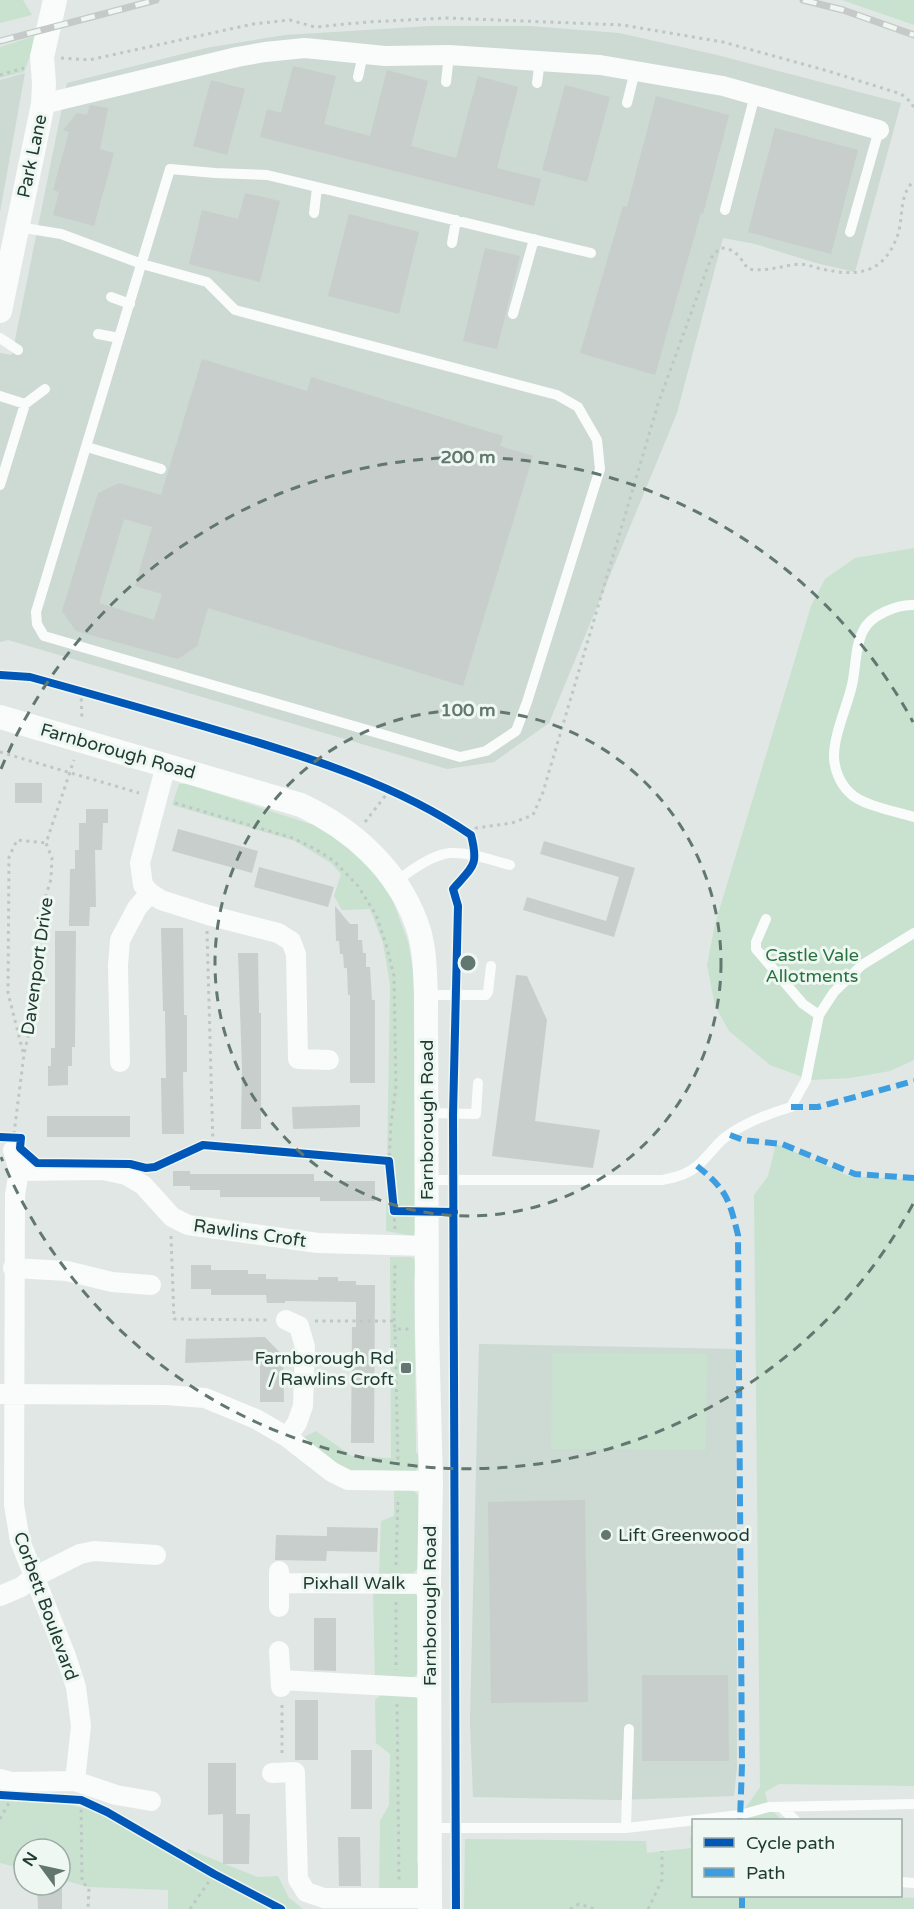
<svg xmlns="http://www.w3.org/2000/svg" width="914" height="1909" font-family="'Varela Round',sans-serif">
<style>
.built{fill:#cdd9d3}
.green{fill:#c8e2cf}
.building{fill:#c8cecb;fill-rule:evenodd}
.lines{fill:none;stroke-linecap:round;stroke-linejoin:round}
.path{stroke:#bfc7c5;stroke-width:3;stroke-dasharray:3 4.5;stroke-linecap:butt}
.service{stroke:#fafbfb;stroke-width:10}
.minor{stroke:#fafbfb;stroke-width:20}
.tertiary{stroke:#fafbfb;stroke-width:24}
.rail-casing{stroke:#c5c9c8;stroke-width:7}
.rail{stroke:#eef7f2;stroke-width:4.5;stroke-dasharray:14;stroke-linecap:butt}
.quiet{stroke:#3c9ee1;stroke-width:6;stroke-dasharray:12 6;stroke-linecap:butt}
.cycleway-casing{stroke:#eef7f2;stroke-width:11}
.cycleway{stroke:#0057b8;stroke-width:8}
.ring{fill:none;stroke:#627770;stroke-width:3;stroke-dasharray:10 8}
.poi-dot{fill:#627770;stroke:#eef7f2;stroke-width:2}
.labels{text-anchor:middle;stroke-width:6;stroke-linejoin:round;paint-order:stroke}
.street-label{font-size:18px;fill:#1e3a31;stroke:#eef7f2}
.park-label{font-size:18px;fill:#27723f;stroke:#eef7f2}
.poi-label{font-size:18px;fill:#1e3a31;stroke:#eef7f2;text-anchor:end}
.centre{fill:#627770;stroke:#eef7f2;stroke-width:3}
.ring-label{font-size:18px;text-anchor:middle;font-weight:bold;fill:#627770;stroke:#eef7f2;stroke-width:6;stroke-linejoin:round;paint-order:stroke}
</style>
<rect width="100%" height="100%" fill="#e0e7e4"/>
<path class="built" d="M431,26H530L619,33L717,55L901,103L855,272L816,263L755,244L723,238L677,413L549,723L494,762L447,769L8,640L0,642V353L12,355L67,83L206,48L285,35Z
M25,73L0,212V80Z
M479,1344L736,1349L737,1767L734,1796L617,1800L473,1797L470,1721Z"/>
<path class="green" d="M0,0H23L32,15L0,23Z
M842,0H914V25Z
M38,35L24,72L0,78V47Z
M914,548V1060L890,1071L850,1078L811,1080L770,1065L729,1031L715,1006L707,965L715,924L811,606L825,579L855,558Z
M179,784H188L310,824L321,823L367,862L393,901L408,942L415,980L420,1227L413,1236L386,1231L390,985L383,943L370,909L342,910L334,896L341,874L331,863L295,841L172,805Z
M776,1144L849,1176L914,1180V1786L779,1784L765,1792L769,1807L782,1820H737L760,1787L754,1195L768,1176Z
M390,1257H411L419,1261L420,1266L414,1277L416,1452L422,1459L415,1472L351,1473L332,1466L304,1437L316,1431L352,1456L391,1458Z
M552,1353L707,1354L706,1450L551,1449Z
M394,1487L411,1488L418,1495L419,1567L413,1573L379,1575L381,1521L394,1516Z
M373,1591H412L420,1599V1671L412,1679L375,1678Z
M382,1694L415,1696L421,1702L418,1748L417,1862L424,1867L420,1886L414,1889L379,1892L380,1821L389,1805L390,1754L376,1743L375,1700Z
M0,1798L50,1801L99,1811L183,1859L188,1849L257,1877L278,1876L289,1898L303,1909H168V1890L88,1887L60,1879V1849H24V1869L0,1863Z
M693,1836L694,1896H850L914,1898V1909H464L465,1839L646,1841L647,1853L691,1848L690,1837Z"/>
<path class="building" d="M293,66L336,76L324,124L370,136L387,70L428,81L411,146L456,158L478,76L518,87L497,168L541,179L534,206L260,137L267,109L281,113Z
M211,80L245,89L227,155L193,146Z
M565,85L610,97L587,182L542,170Z
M656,96L729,115L703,214L701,213L655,375L580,353L623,206L627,207Z
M90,105L108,108L100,149L114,153L94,226L53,215L59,192L53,190L69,132L63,130L77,113L87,115Z
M775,128L858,150L831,254L748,232Z
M245,193L280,201L260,282L189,264L202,210L238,219Z
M349,214L419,232L399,314L328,296Z
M485,248L520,256L497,349L463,341Z
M202,359L307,391L311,377L503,436L500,446L533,456L463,686L208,608L197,646L178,659L76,631L62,611L98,493L119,483L161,495ZM124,519L152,527L135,586L162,594L154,620L99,603Z
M15,783H42V803H15Z
M86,809H108V823H103L102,850H95L96,907H90L89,926H69L70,869H75V850H79V823H86Z
M178,829L258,851L252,873L172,851Z
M544,841L635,868L614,937L523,910L527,897L606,921L619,877L540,854Z
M259,867L334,887L328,907L254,887Z
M335,906L350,924H358V940H362L363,953H366V967H370L372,1000H375V1083H350V995H348L347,968H344L343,954H340L339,941H336Z
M161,928H183L184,1015H187V1072H183L184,1134H162L161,1078H166L165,1011H163Z
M55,931H76L75,1047H72V1066H68V1085L48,1086V1066H51V1048H55Z
M238,953H258L259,1013H261V1129H241L242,1068Z
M516,975L527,976L547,1020L535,1121L600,1130L593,1168L492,1156Z
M360,1105V1127L293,1129L292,1107Z
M47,1116H130V1137H47Z
M173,1171H190V1174H314V1181H375V1201H320V1197H220V1190H190V1186H173Z
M191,1265H211V1270H248V1274H266V1279L318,1280V1277H338V1281H356V1285H375L374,1443H351L352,1327H356V1302L285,1301V1303H267L266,1295H211V1289H191Z
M265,1337L283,1356L284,1402H260V1360L185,1363L186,1339Z
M585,1500L588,1702L491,1703L488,1502Z
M327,1527L378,1528L377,1552L327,1551L326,1561L275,1560L276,1535L327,1536Z
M314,1618H336V1671L314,1670Z
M642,1675H728L729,1761H642Z
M295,1700H318V1760H295Z
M351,1750H372V1809H351Z
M208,1763H236V1814H232H250L249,1864H223V1814L208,1815Z
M338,1837H360L361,1886H339Z
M37,1885H62V1909H38Z"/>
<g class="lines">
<path class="path" d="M61,58L89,60L253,24L290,20L315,27L368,22L447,18L623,25L723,42L828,71L901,94L911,102L914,108
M0,75L24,68
M81,691L82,721
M0,752L139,793
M175,803L293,838L317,850L334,861L358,886L376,915L386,944L394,976L396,1086L391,1124L389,1161
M365,822L389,791
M471,835L476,828L512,823L533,815L543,792L658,404L711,258L720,248C735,248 740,257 748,269C766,272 781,266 799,264C806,264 814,267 821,269C856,276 882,276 897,237C904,219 898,195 914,181
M207,931L213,1146
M23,1052L8,993L9,857L17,840L46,843
M14,1134L24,1054L35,1007L36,952L40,915L51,879L52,858L46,843L74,760
M394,1211L395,1229
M171,1236L174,1319L270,1320
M315,1321H394L395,1329H409
M394,1321L395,1263
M395,1329L398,1463
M396,1565L398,1497
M396,1602V1670
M397,1704L399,1880
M282,1705V1756
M81,1802L82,1882L89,1888L88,1909
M0,1819L11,1799
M190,1909L214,1874
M570,1909L579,1904L595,1909
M648,1909L662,1880V1851"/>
<path class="service" d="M358,77L363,54
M446,82L449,55
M537,83L540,60
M627,103L635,71
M725,210L755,95
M314,213L317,188
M18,227L61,234L142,264L207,282L235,310L557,395L578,407L597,440L600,469L527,702L516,731L486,751L460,757L44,636L37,624L36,612L170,169L215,173L267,175L591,253
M850,232L879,130
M452,243L456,220
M111,297L130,304
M513,314L534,239
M98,334L119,338
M0,338L18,350
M0,396L25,404L0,485
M25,404L45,389
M87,447L161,469
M914,605C898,604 870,615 863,631C855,646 856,668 852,685C847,707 834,734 834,756C834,769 840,784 850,793C861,805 897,812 914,817
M396,881C411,871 431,855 450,853C470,852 491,860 510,865
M766,919L756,942V949L803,1004L819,1015
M426,995H486L488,992L491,966
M427,1113L476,1114L478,1083
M427,1180H663C675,1177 687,1175 697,1166C707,1158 714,1147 723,1139C743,1123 767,1114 791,1107L806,1080L819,1015L834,992L862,965L914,933
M781,1807L795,1820
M430,1828H626L740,1815L769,1807L914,1804
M626,1828L629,1729
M900,1882L914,1883"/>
<path class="minor" d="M43,104L237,57L265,52L305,48L385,56L449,55L600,65L723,86L879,130
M150,893L161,900L208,915L278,933L291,941L296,954L298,1059L329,1060
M120,1062L118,965L120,940L137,908L150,893L143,885L140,863L166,765
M13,1150L19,1171L15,1195L14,1505L20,1541L66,1656L76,1687L81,1726L75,1781
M19,1171L103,1170L126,1175L143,1185L172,1217L188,1225L318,1243L427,1246
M13,1268L67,1271L112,1282L151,1285
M286,1320L299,1326L305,1347L303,1406L297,1423L287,1437
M1,1394L166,1395L205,1398L256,1419L287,1437L332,1472L348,1480L431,1481
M279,1571V1607
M280,1583L429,1584
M0,1596L21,1587L34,1577L80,1554L94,1551L156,1555
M279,1651L281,1687
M281,1680L429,1688
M272,1773L295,1772L298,1879L306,1892L324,1898H430
M0,1779L11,1782L75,1781L116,1795L151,1801"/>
<path class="tertiary" d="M0,311L43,104L44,83L42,57L55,0
M0,717L301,805C352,829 396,868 416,922C425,945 425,971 426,995L427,1330L431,1481L429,1584L430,1909"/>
<g class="rail-casing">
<path id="rail" d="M803,0L843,10L914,35
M0,41L156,0"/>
</g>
<use href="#rail" class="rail"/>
<path class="quiet" d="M791,1107H818L914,1081
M730,1135L743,1140L782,1144L855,1174L914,1178
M697,1166C727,1190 729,1199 738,1235L742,1765L740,1820
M742,1896V1909"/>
<g class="cycleway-casing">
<path id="cycleway" d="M0,675L30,677C95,695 159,713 223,732C308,757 398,785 471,835C479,866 473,866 453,889L458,906L453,1115L456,1909
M0,1137L21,1138L20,1148L37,1163L130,1164L146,1168L155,1167L203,1145L389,1161L394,1211L454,1212
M0,1795L81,1800L107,1812L214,1874L281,1909"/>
</g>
<use href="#cycleway" class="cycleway"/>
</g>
<g class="ring">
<circle cx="468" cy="963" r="253"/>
<path d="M913 1204A506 506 0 0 1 1 1157M1 769A506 506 0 0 1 913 722"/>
</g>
<g class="poi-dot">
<rect x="400" y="1362" width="12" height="12" rx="3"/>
<circle cx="606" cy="1535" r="6"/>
</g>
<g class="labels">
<g class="street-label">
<text transform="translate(32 156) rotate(-78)" y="6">Park Lane</text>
<text transform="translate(118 751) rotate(16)" y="6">Farnborough Road</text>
<text transform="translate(37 966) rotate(-82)" y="6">Davenport Drive</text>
<text transform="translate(427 1120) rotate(-90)" y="6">Farnborough Road</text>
<text transform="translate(250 1233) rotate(8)" y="6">Rawlins Croft</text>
<text x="354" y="1589">Pixhall Walk</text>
<text transform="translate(46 1606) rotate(70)" y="6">Corbett Boulevard</text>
<text transform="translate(430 1606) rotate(-90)" y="6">Farnborough Road</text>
</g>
<g class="park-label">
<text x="812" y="961">Castle Vale<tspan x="812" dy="21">Allotments</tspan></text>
</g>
<g class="poi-label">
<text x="394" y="1364">Farnborough Rd<tspan x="394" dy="21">/ Rawlins Croft</tspan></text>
<text x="618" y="1541" text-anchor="start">Lift Greenwood</text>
</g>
</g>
<circle cx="468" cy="963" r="9" class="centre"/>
<g class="ring-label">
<text x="468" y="463">200 m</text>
<text x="468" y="716">100 m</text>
</g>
<rect x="692" y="1819" width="210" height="78" fill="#eef7f2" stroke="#9baba5" stroke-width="1.5"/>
<rect x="704" y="1838" width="30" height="9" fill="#0057b8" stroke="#9baba5" stroke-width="1.5"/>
<text x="746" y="1849" font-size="18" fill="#1e3a31">Cycle path</text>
<rect x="704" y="1868" width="30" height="9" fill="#3c9ee1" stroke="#9baba5" stroke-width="1.5"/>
<text x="746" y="1879" font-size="18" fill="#1e3a31">Path</text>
<g transform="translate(42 1867) rotate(303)"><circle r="28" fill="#eef7f2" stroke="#9baba5" stroke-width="1.5"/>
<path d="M0-4.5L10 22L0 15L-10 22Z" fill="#627770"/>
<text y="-9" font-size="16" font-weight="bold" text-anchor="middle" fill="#1e3a31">N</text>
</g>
</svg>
